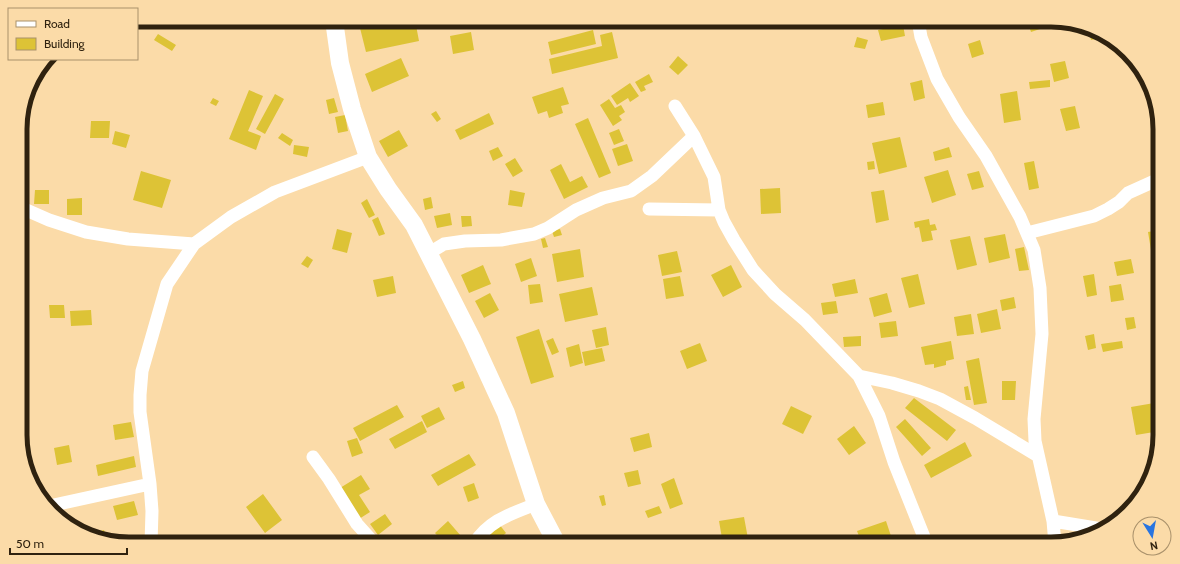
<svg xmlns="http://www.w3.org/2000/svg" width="1180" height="564" font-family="Cabin,sans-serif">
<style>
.building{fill:#ddc336}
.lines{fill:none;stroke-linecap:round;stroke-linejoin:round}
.street{stroke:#fff;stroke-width:13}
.secondary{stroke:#fff;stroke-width:18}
.rim{fill:none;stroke:#2f220f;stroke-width:5}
</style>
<rect width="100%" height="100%" fill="#fbdba8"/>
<path class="building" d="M378,20H415L419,41L366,52L359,24Z
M851,20H866L867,26L851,28Z
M934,20H945L946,27L936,29Z
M1027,20H1051L1054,21L1055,24L1031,32Z
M903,25L905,36L881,41L878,30Z
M1088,27L1093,28L1105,37L1091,40Z
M593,30L596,44L551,55L548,42Z
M471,32L474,50L453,54L450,36Z
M612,32L618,58L552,74L549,59L602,46L600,35Z
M158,34L176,45L172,51L154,40Z
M857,37L868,40L865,49L854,47Z
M980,40L984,54L972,58L968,44Z
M678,56L688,65L678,75L669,67Z
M401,58L409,76L372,92L365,74Z
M1065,61L1069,78L1054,82L1050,64Z
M649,74L653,82L644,86L646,90L641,92L635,82Z
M922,80L925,98L914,101L910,83Z
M1050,80V87L1030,89L1029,82Z
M630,83L639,96L630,102L628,98L617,105L611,96Z
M563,87L569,104L561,106L563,113L549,118L547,111L538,114L532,97Z
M249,90L263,96L248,131L261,136L256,150L229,139Z
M1017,91L1021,120L1004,123L1000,94Z
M275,94L284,99L265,134L256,129Z
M213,98L219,101L216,106L210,103Z
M334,98L338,112L329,114L326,100Z
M609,99L615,108L621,105L625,112L619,116L622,120L613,126L600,105Z
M883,102L885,115L868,118L866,105Z
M1075,106L1080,128L1066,131L1060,109Z
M436,111L441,119L437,122L431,114Z
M489,113L494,124L460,140L455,130Z
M345,115L348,131L338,133L335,117Z
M588,118L611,173L599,178L575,124Z
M91,121H110L109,138H90Z
M619,129L624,141L614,145L609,133Z
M399,130L408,146L388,157L379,141Z
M115,131L130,135L126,148L112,144Z
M282,133L293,140L290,146L278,138Z
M900,137L907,167L879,174L872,143Z
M627,144L633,161L618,166L612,149Z
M294,145L309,147L307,157L293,154Z
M498,147L503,156L493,161L489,151Z
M949,147L952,157L935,161L933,152Z
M515,158L523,171L513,177L505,164Z
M874,161L875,169L868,170L867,162Z
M1034,161L1039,188L1029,190L1024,163Z
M561,164L570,182L582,176L588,187L564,199L550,170Z
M948,170L956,195L932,203L924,177Z
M141,171L171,180L162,208L133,200Z
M979,171L984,187L972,190L967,174Z
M780,188L781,213L761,214L760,189Z
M35,190H49V204H34Z
M510,190L525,193L522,207L508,205Z
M884,190L889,220L876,223L871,192Z
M431,197L433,208L425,210L423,199Z
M82,198V215H67V199Z
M367,199L375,215L369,218L361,203Z
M450,213L452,225L437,228L434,216Z
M461,216H471L472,226L462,227Z
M378,217L385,234L379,236L372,220Z
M929,219L930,225L935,224L937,230L931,231L933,240L922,242L919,227L915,228L914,222Z
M337,229L352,233L347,253L332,249Z
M560,229L562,235L554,237L552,231Z
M1154,231L1159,255L1152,256L1148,232Z
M1005,234L1010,258L989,263L984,238Z
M970,236L977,265L957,270L950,240Z
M545,238L548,247L543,248L541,239Z
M1024,247L1029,270L1019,271L1015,249Z
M580,249L584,277L557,282L552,254Z
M677,251L682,272L662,276L658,255Z
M307,256L313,260L308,268L301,264Z
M531,258L537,276L521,282L515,264Z
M1131,259L1134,273L1117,276L1114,262Z
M483,265L491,284L469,293L461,275Z
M731,265L742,287L723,297L711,275Z
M918,274L925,304L909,308L901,278Z
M1094,274L1097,295L1087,297L1083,276Z
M393,276L396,293L377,297L373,280Z
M680,276L684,296L666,299L663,279Z
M855,279L858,293L835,297L832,284Z
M540,284L543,302L530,304L528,285Z
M1121,284L1124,300L1111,302L1109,286Z
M592,287L598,315L565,322L559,294Z
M490,293L499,310L484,318L475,301Z
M887,293L892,312L874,317L869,298Z
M1014,297L1016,308L1002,311L1000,300Z
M836,301L838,313L823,315L821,303Z
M49,305H64L65,318H50Z
M997,309L1001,329L981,333L977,314Z
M91,310L92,325L71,326L70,311Z
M971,314L974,334L957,336L954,317Z
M1134,317L1136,328L1127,330L1125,318Z
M896,321L898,336L881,338L879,323Z
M606,327L609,345L596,348L592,330Z
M539,329L554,377L531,384L516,337Z
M1094,334L1096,348L1088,350L1085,336Z
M861,336V346L844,347L843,337Z
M553,338L559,352L552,355L546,341Z
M951,341L954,359L946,361V365L934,368V364L925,365L921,347Z
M1122,341L1123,348L1103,352L1101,344Z
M700,343L707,361L687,369L680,351Z
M579,344L583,363L570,367L566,348Z
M602,348L605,361L585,366L582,352Z
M979,358L987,403L974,405L966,361Z
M463,381L465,388L455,392L452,385Z
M1002,381H1016L1015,400H1002Z
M968,386L971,400H966L964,387Z
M914,398L956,430L947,441L905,408Z
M1160,402V431L1136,435L1131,407Z
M397,405L404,417L360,441L353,428Z
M791,406L812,416L803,434L782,424Z
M439,407L445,419L427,428L421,416Z
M905,419L931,448L922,456L896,427Z
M422,421L427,432L395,449L389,439Z
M131,422L134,437L115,440L113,425Z
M854,426L866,443L849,455L837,439Z
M649,433L652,447L634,452L630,438Z
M357,438L363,453L352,457L347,441Z
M965,442L972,456L931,478L924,465Z
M69,445L72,462L57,465L54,448Z
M469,454L476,465L438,486L431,475Z
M134,456L136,467L98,476L96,465Z
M638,470L641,484L628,487L624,473Z
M361,475L370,489L359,495L370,512L359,519L340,488Z
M674,478L683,504L670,509L661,484Z
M474,483L479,498L468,502L463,487Z
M263,494L282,520L265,533L246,507Z
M604,495L606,505L602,506L599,496Z
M134,501L138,515L117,520L113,506Z
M659,506L662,513L648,518L645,511Z
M385,514L392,524L378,535L370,524Z
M744,517L749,544H723L719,521Z
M448,521L461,536L453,544H445L435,533Z
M886,521L892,539L886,541L887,544H862L857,531Z
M499,524L506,533L495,543L487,535Z
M104,530L107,538L112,536L114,541L87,535Z"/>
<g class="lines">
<path class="street" d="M918,20L921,37L937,79L959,117L986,156L1020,217L1034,250L1040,288L1042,334L1034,419L1035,441L1053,521L1055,544
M675,106L694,136L714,177L719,210L724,222L734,240L753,270L775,294L805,320L859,376L879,416L894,462L924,537
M20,205L24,209L49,220L86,232L128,239L194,244
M649,209L719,210
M1027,233L1094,216L1108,209L1119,202L1128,193L1159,179
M429,253L444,244L465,241L501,240L534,234L548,228L576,210L603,198L631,191L652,176L694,136
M859,376L892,383L919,391L940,399L975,418L1038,456
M313,457L329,479L357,524L375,544
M49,506L150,484
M1053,521L1102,529
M151,544L152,511L150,484L140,412V395L142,371L167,284L194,244L231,217L275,192L368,157
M474,544C489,520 511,514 536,504"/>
<path class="secondary" d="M334,20L340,63L352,109L368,157L388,189L414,225L472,339L506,413L536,504L557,544"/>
</g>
<path d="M0 0H1180V564H0ZM129 27H1051A102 102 0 0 1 1153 129V435A102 102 0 0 1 1051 537H129A102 102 0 0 1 27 435V129A102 102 0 0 1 129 27Z" fill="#fbdba8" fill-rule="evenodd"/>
<path class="rim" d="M129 27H1051A102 102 0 0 1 1153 129V435A102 102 0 0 1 1051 537H129A102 102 0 0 1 27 435V129A102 102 0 0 1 129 27Z"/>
<rect x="8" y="8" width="130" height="52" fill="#fbdba8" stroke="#a9916b"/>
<rect x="16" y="21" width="20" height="6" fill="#ffffff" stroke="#a9916b"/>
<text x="44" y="28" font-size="12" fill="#2f220f">Road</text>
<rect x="16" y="38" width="20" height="12" fill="#ddc336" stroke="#a9916b"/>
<text x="44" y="48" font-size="12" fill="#2f220f">Building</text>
<g transform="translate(1152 536) rotate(169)"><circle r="19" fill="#fbdba8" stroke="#a9916b"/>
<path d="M0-3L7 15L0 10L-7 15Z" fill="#2874e0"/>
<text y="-6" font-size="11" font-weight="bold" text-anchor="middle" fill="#2f220f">N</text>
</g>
<path d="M10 548v6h117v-6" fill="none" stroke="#2f220f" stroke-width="2"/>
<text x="16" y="548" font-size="12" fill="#2f220f" stroke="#fbdba8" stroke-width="3" paint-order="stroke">50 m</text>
</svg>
